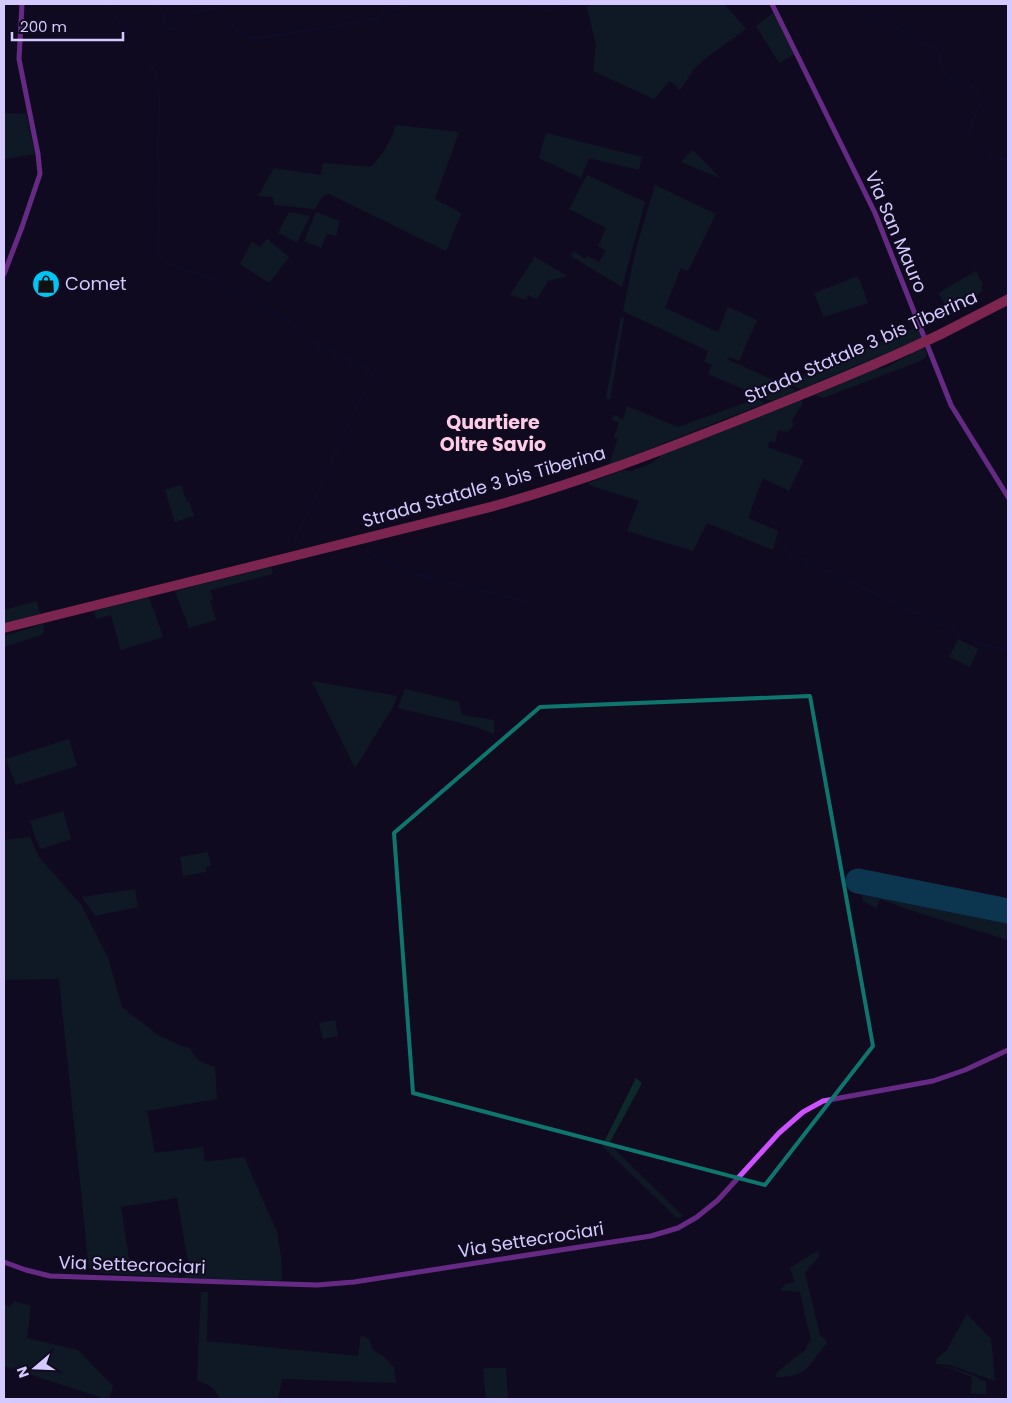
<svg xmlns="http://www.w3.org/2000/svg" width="1012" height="1403" font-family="Poppins,sans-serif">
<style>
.green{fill:#0e292a}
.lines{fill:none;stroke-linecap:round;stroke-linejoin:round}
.stream{stroke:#06153e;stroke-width:1}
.runway{stroke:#08688a;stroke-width:25}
.major{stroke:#ce51ff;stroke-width:5}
.highway{stroke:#ff458d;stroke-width:5.5}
.highway-bridge{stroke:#ff458d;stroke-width:5.5}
.marked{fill:none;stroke:#0f766e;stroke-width:4;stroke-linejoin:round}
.labels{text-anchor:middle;stroke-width:4;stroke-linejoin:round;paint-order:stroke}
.street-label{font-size:18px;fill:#d5caff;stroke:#110b20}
.poi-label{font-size:18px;fill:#d5caff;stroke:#110b20;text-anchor:start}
.neighbourhood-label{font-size:19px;font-weight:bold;fill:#ffcce8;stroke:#110b20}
</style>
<rect width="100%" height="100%" fill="#110b20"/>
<path class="green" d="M592,4H724L746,29L703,60L694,69L680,90L670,81L654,99L593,71L596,45L587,7Z
M774,12L794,54L779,63L756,26Z
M4,113L26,114L35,154L4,159Z
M396,125L459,132L435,199L461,213L446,251L329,194C321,195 319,202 315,209L274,205L273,197L258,196L274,168L321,175L323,163L371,167C384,153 390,143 396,125Z
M546,133L642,157L639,170L589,158L581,178L539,158Z
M693,150L720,178L681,162Z
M587,175L645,202L622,287L571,256L574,251L585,259L587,256L599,262L606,251L598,246L606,228L569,209Z
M655,185L716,214L688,271L681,268L665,308L718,332L728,307L757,320L739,361L729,357L727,359L797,391L771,401L708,374L712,365L704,361L708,351L623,311L636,249Z
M289,212L310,216L297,242L278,233Z
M316,212L340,221L336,236L327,234L321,248L304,241Z
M267,239L289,257L269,283L240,264L252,242L260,247Z
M535,257L567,276L548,281L537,299L528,295L526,300L510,295Z
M976,271L983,285L981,287L983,291L951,310L948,309L939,294L940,292Z
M858,276L868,303L824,317L814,293Z
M621,317L624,318L610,400L606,398Z
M917,327L922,338L801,389L787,383Z
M924,347L927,354L923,360L823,398L815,395L875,369L885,368Z
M756,399L765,403L609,465L618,438L614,437L619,423L612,420L614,415L623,419L627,406L678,427Z
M801,400L803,403L792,420L794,425L787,432L778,430L775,442L770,441L767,447L804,460L789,491L763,478L748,518L778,531L773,550L707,523L693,551L627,531L639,501L589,485L588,483L624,470L631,471L652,463L662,455Z
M181,485L187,502L189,501L194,516L175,522L165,490Z
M271,567L273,574L210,590L213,599L210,601L216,620L189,628L175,591Z
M149,597L163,637L121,650L111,615L96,619L94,611Z
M37,601L40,614L4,623V610Z
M43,624L44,634L4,647V636Z
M958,639L978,649L970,667L949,657Z
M312,681L397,696L393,707L355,768Z
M405,689L459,702L462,715L494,720V734L473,726L398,708Z
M69,739L77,766L16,785L6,759Z
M63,811L71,839L41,849L36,839L30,821Z
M30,837L39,857L82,906L108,958L122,1007L158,1035L181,1046L190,1048C195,1060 204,1064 215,1067L217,1099L147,1111L155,1153L203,1147L205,1162L244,1157L277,1232L281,1257L282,1279L279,1281L184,1278L187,1268H189L177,1198L121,1207L130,1266L161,1267V1272L178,1273V1277L104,1273L89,1268L59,979L4,980V840Z
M208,852L211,866L206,867V872L183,876L180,857Z
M857,884L916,898L1008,916V940L913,911L880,899L876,908L863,901L862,892L858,890Z
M135,889L138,907L95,916L82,897Z
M335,1020L338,1036L323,1039L319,1023Z
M636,1078L642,1083L609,1144L683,1216L677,1218L602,1146Z
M817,1251L820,1255L805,1273L820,1335L828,1342C808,1363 811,1377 776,1377L777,1372L805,1350L811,1338C806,1323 804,1308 800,1292L780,1290L786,1284L795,1282L790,1268Z
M201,1292H208L207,1341L358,1356L361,1335L369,1339L373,1350L383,1356L394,1367L396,1383L282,1379L278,1399H220C215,1387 209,1385 197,1380Z
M14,1301L31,1306L27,1338L78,1350L113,1386L109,1399H100V1397L4,1366V1304L10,1307Z
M967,1314L991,1339L995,1381L951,1365L936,1364L937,1358L946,1351Z
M936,1366L954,1368L979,1378V1380L986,1381V1394L971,1393L972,1377L953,1369Z
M487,1368H506L508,1399H486L483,1369Z"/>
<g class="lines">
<path class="stream" d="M109,4L122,27L145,52L155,72L160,98L158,138L159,254L165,263L213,279L288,320L303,337L369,370L372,374L295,541
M154,4L163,14L166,28L177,30L186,23L193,12L213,8L225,13L239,33L254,39L371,20L406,4
M526,4L541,12L573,4
M856,4L871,17L882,23L897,28L921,43L934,47L938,53L945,76L964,86H970L976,89L980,104L969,131C973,141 985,154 996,158C999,159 1004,159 1008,159
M784,550L983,645L1008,651
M365,551L404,571L529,602"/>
<path class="runway" d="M858,881L1008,911"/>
<path class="major" d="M772,4L875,213L951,405L1008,497
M4,274L22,227L40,174L38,154L19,59L22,4
M4,1262L26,1270L50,1276L317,1285L354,1282L651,1236L678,1228L697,1217L718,1200L779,1133L803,1112L823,1101L933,1081L965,1070L1008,1050"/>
<path class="highway" d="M940,332L1008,297
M942,336L1008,302
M4,626L490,505C574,482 650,453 731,421C791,397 851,373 910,346
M4,630L491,509C578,485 656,455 739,422C797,399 855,376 912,350"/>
<path class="highway-bridge" d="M910,346L940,332
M912,350L942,336"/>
</g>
<path d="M0 0H1012V1403H0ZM810,696L873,1046L765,1185L413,1093L394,833L540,707Z" fill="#110b20" fill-opacity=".55" fill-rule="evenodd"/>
<path class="marked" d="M810,696L873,1046L765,1185L413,1093L394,833L540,707Z"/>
<defs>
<g id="shop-disc" transform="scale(1.4375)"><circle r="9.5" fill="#00c5f5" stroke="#110b20"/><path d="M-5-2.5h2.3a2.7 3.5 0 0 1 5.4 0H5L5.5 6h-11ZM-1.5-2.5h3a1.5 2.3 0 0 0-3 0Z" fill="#111"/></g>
</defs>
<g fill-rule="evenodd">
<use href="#shop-disc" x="46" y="284"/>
</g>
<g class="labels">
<g class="street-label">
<text transform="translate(896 232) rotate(67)" y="6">Via San Mauro</text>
<text transform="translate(861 347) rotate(-24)" y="6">Strada Statale 3 bis Tiberina</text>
<text transform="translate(484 487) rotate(-16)" y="6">Strada Statale 3 bis Tiberina</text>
<text transform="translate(531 1240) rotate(-9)" y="6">Via Settecrociari</text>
<text transform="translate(132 1265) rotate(2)" y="6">Via Settecrociari</text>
</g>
<g class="poi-label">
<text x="65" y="290">Comet</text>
</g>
<g class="neighbourhood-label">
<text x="493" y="429">Quartiere<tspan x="493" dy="22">Oltre Savio</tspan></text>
</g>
</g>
<rect width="1012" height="1403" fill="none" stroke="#d5caff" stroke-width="10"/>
<g transform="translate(35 1368) rotate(251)" stroke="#110b20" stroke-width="4" paint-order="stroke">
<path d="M0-4L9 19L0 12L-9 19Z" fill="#d5caff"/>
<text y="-8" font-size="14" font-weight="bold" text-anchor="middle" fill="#d5caff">N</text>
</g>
<path d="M12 32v8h111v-8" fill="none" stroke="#d5caff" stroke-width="2.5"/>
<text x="20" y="32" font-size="15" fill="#d5caff" stroke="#110b20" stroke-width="4" paint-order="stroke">200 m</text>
</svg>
